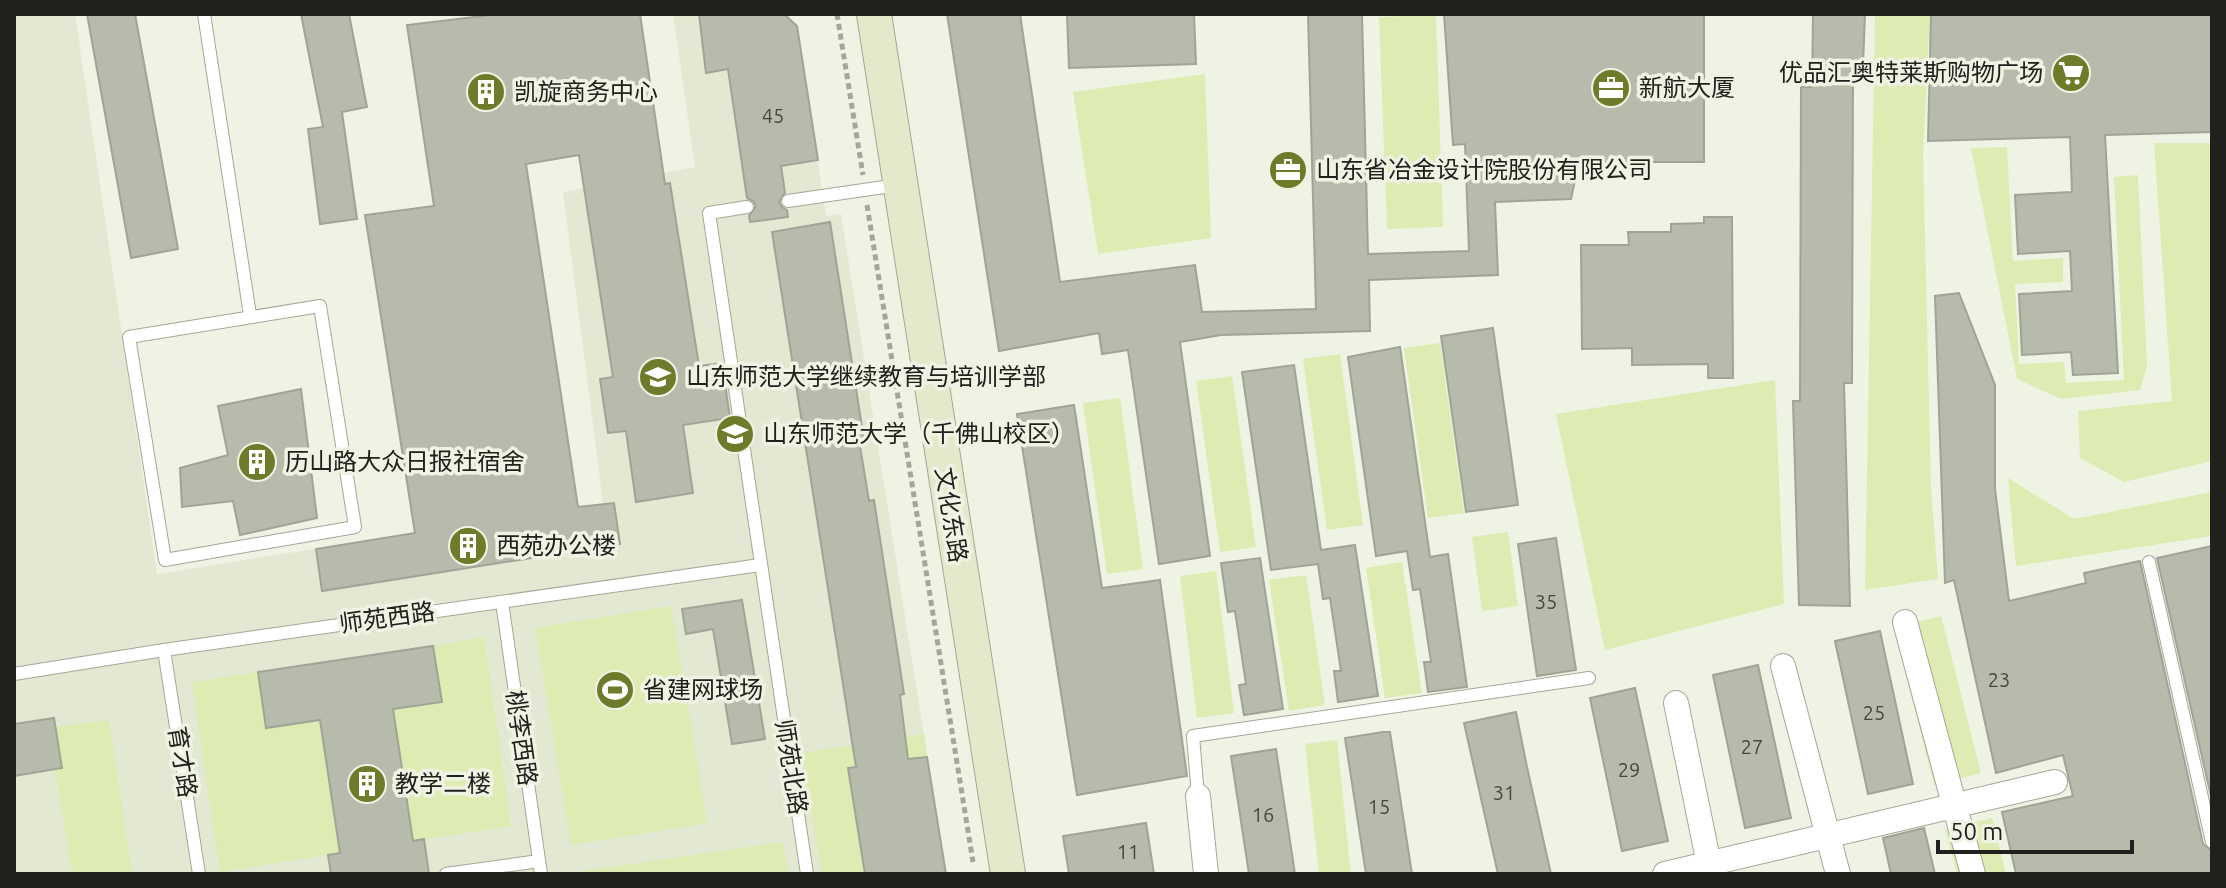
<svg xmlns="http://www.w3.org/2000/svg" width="2226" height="888" font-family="Ubuntu,'Noto Sans SC',sans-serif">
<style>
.built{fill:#e2e8d1}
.green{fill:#deebb3}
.building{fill:#b7bbac;stroke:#a0a496;stroke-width:2}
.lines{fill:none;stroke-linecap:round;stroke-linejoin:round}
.service-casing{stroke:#a3a798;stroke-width:14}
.minor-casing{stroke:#a3a798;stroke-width:26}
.secondary-casing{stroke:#a3a798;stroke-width:36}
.path{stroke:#a3a69a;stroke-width:5;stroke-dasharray:6 4;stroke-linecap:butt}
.service{stroke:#fff;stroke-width:12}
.minor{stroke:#fff;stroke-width:24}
.secondary{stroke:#e3e9ca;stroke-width:34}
.labels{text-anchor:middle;stroke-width:7;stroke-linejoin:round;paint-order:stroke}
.number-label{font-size:20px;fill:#464840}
.poi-label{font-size:24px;fill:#20211c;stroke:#eff3e3;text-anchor:start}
.street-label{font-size:24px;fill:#20211c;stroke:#eff3e3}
</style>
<rect width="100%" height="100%" fill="#eff3e3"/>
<path class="built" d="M14,14H75L157,574L603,503L563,192L695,167L673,14H784L797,26L826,216L841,214L946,874H14Z"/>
<path class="green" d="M1875,14H1930L1923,153L1931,488L1938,579L1865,590Z
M1436,15L1443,227L1387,229L1379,17Z
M1205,74L1211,238L1098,254L1073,92Z
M2154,143H2212V461L2124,482L2080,458L2078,411L2172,401Z
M2007,147L2013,261L2063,258V282L2015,284L2019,364L2064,362L2066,383L2124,380L2114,177L2138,175L2147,366L2140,390L2061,399L2017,379L1971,148Z
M1440,343L1464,513L1428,518L1404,348Z
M1340,354L1363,525L1327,530L1303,359Z
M1232,376L1256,547L1220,552L1196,381Z
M1775,380L1784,604L1605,650L1556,414Z
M1120,398L1143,569L1107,574L1083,403Z
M2008,478L2074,519L2212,492V536L2016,566Z
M1508,532L1518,606L1482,611L1472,537Z
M1402,562L1422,693L1385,698L1366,568Z
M1216,571L1234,713L1197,718L1180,576Z
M1306,575L1325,705L1289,711L1269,580Z
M671,606L707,823L571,845L535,628Z
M1941,616L1981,773L1934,785L1894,628Z
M484,637L511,826L413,841L393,709L442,701L433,646Z
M258,672L320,720L340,853L220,872L192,682Z
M109,720L132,873L72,874L55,769L62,767L56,727Z
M924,734L927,757L849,769L865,874H822L802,753Z
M1337,740L1351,874H1319L1305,744Z
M1992,818L2006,874H1957L1945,829Z
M783,842L788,874H563Z"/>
<path class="building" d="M87,14H135L178,249L131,258Z
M301,14H349L367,107L342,112L357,219L320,224L308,129L323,127Z
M499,14H640L665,184L670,183L699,366L722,363L730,418L683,425L693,493L636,502L626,431L608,433L600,379L613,377L579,155L526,164L578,507L614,503L620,544L322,591L316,549L415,533L365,215L434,206L407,25Z
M699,14H784L797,26L818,160L781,166L785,193L779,202L782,207L787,210L788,217L750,222L749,216L756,206L753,201L747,198L728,69L706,73Z
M947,14H1020L1060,282L1195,265L1202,312L1316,309L1308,14H1362L1368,254L1469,251L1465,144L1453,145L1444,14H1704V162H1579L1571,199L1495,202L1498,275L1369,280L1370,331L1221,335L1180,342L1210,556L1159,564L1128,350L1102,354L1099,333L999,351Z
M1067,14H1194L1196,64L1069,68Z
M1813,14H1865L1863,65H1853L1852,383H1844L1850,606L1799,605L1793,401H1800L1801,87H1812Z
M1931,14H2212V132L2105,135L2118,373L2073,375L2071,352L2022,355L2019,294L2072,291L2070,251L2018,254L2015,195L2072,192L2070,137L1928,141Z
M1704,217H1732L1733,378H1708V364L1632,365V348L1582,349L1581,245H1629L1628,232H1671V224L1704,223Z
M830,222L864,440H859L869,501L874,500L904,694L900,695L908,759L927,757L946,874H865L848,768L856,767L772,232Z
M1959,293L1995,385V489L2009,601L2086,583L2084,573L2140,561L2203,844L2212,851V874H2016L2002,812L2073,796L2063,755L1996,773L1954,580L1945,583L1935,296Z
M1493,328L1518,505L1466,512L1441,336Z
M1400,347L1430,557L1448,554L1467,687L1428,692L1424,662H1431L1420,589L1413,590L1407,551L1376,556L1348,357Z
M1294,365L1321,550L1355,545L1378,696L1338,702L1334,671H1341L1330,598L1323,599L1318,564L1271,570L1242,372Z
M301,389L317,518L240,535L233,501L182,507L180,468L228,455L218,406Z
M1074,405L1102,588L1160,580L1187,776L1077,795L1017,414Z
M1556,538L1576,670L1537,676L1518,544Z
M2212,546V801L2157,558Z
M1260,558L1283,709L1244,715L1239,685L1246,684L1235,611L1228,612L1221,563Z
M742,600L765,739L732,744L713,629L686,634L682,609Z
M1880,631L1913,784L1868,794L1835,641Z
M433,646L442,702L393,709L413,841L424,839L429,874H331L328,855L340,853L320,720L266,728L258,672Z
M1758,665L1791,818L1745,828L1713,675Z
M1635,688L1668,841L1622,851L1590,698Z
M1516,712L1527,767L1551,874H1498L1464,723Z
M54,718L62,768L14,776V724Z
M1383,732H1390L1412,874H1366L1345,738Z
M1276,749L1295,874H1249L1231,756Z
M1146,823L1154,874H1069L1063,836Z
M1924,828L1935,874H1891L1883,838Z"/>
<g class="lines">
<g class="service-casing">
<path id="service" d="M204,14L250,315
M788,201L898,185
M747,207L709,213L807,874
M320,306L355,527L165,560L129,337Z
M2149,562L2212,842
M502,602L541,874
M164,650L199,874
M14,674L164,650L760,565
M1198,796L1193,736L1589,678
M446,874L539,861"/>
</g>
<g class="minor-casing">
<path id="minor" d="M1905,622L1973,874
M1783,666L1838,874
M1676,703L1711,874
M1198,796L1206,874
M1665,874L2055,782"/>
</g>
<g class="secondary-casing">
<path id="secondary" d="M874,14L1008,874"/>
</g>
<path class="path" d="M837,14L863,175
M867,205L973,862"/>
<use href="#service" class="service"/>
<use href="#minor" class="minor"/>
<use href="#secondary" class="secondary"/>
</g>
<defs>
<g id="supermarket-disc" transform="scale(2)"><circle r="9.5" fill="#6d7c2a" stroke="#eff3e3"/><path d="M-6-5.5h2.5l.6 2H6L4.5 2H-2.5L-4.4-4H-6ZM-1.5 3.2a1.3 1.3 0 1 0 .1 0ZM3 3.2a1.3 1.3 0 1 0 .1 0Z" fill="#fff"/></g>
<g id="office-disc" transform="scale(2)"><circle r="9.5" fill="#6d7c2a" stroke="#eff3e3"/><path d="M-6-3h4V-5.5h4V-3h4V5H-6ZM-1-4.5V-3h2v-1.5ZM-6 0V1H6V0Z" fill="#fff"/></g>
<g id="building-disc" transform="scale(2)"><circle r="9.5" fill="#6d7c2a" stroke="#eff3e3"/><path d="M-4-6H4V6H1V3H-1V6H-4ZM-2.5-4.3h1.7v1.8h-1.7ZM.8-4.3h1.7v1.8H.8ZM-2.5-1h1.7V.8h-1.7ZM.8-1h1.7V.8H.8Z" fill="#fff"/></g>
<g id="university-disc" transform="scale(2)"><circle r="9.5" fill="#6d7c2a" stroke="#eff3e3"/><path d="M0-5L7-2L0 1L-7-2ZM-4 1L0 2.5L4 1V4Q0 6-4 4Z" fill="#fff"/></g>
<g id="stadium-disc" transform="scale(2)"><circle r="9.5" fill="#6d7c2a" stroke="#eff3e3"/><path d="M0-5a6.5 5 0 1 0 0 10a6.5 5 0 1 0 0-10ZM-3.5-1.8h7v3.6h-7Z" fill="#fff"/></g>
</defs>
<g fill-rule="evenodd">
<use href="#supermarket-disc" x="2071" y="73"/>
<use href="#office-disc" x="1611" y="88"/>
<use href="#building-disc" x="486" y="92"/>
<use href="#office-disc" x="1288" y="170"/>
<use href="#university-disc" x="658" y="377"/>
<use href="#university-disc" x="735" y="434"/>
<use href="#building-disc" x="257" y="462"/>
<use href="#building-disc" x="468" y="546"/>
<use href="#stadium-disc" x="615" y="690"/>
<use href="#building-disc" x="367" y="784"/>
</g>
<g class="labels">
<g class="number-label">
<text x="773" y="123">45</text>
<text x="1546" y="609">35</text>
<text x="1999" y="687">23</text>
<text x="1874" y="720">25</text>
<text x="1752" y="754">27</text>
<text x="1629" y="777">29</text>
<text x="1504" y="800">31</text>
<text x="1379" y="814">15</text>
<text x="1263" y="822">16</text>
<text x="1128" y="859">11</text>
</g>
<g class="poi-label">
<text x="2043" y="81" text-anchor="end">优品汇奥特莱斯购物广场</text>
<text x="1639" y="96">新航大厦</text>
<text x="514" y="100">凯旋商务中心</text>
<text x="1316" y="178">山东省冶金设计院股份有限公司</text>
<text x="686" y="385">山东师范大学继续教育与培训学部</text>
<text x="763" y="442">山东师范大学（千佛山校区）</text>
<text x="285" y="470">历山路大众日报社宿舍</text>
<text x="496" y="554">西苑办公楼</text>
<text x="643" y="698">省建网球场</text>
<text x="395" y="792">教学二楼</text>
</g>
<g class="street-label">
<text transform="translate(951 515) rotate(81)" y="8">文化东路</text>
<text transform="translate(387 618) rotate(-8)" y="8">师苑西路</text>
<text transform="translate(521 738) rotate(82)" y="8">桃李西路</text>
<text transform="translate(182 762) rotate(81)" y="8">育才路</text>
<text transform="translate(791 767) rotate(81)" y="8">师苑北路</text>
</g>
</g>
<rect width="2226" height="888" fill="none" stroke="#20211c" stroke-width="32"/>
<path d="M1938 840v12h194v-12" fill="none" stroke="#20211c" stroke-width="4"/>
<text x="1950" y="840" font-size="24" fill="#20211c" stroke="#eff3e3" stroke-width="6" paint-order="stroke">50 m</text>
</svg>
